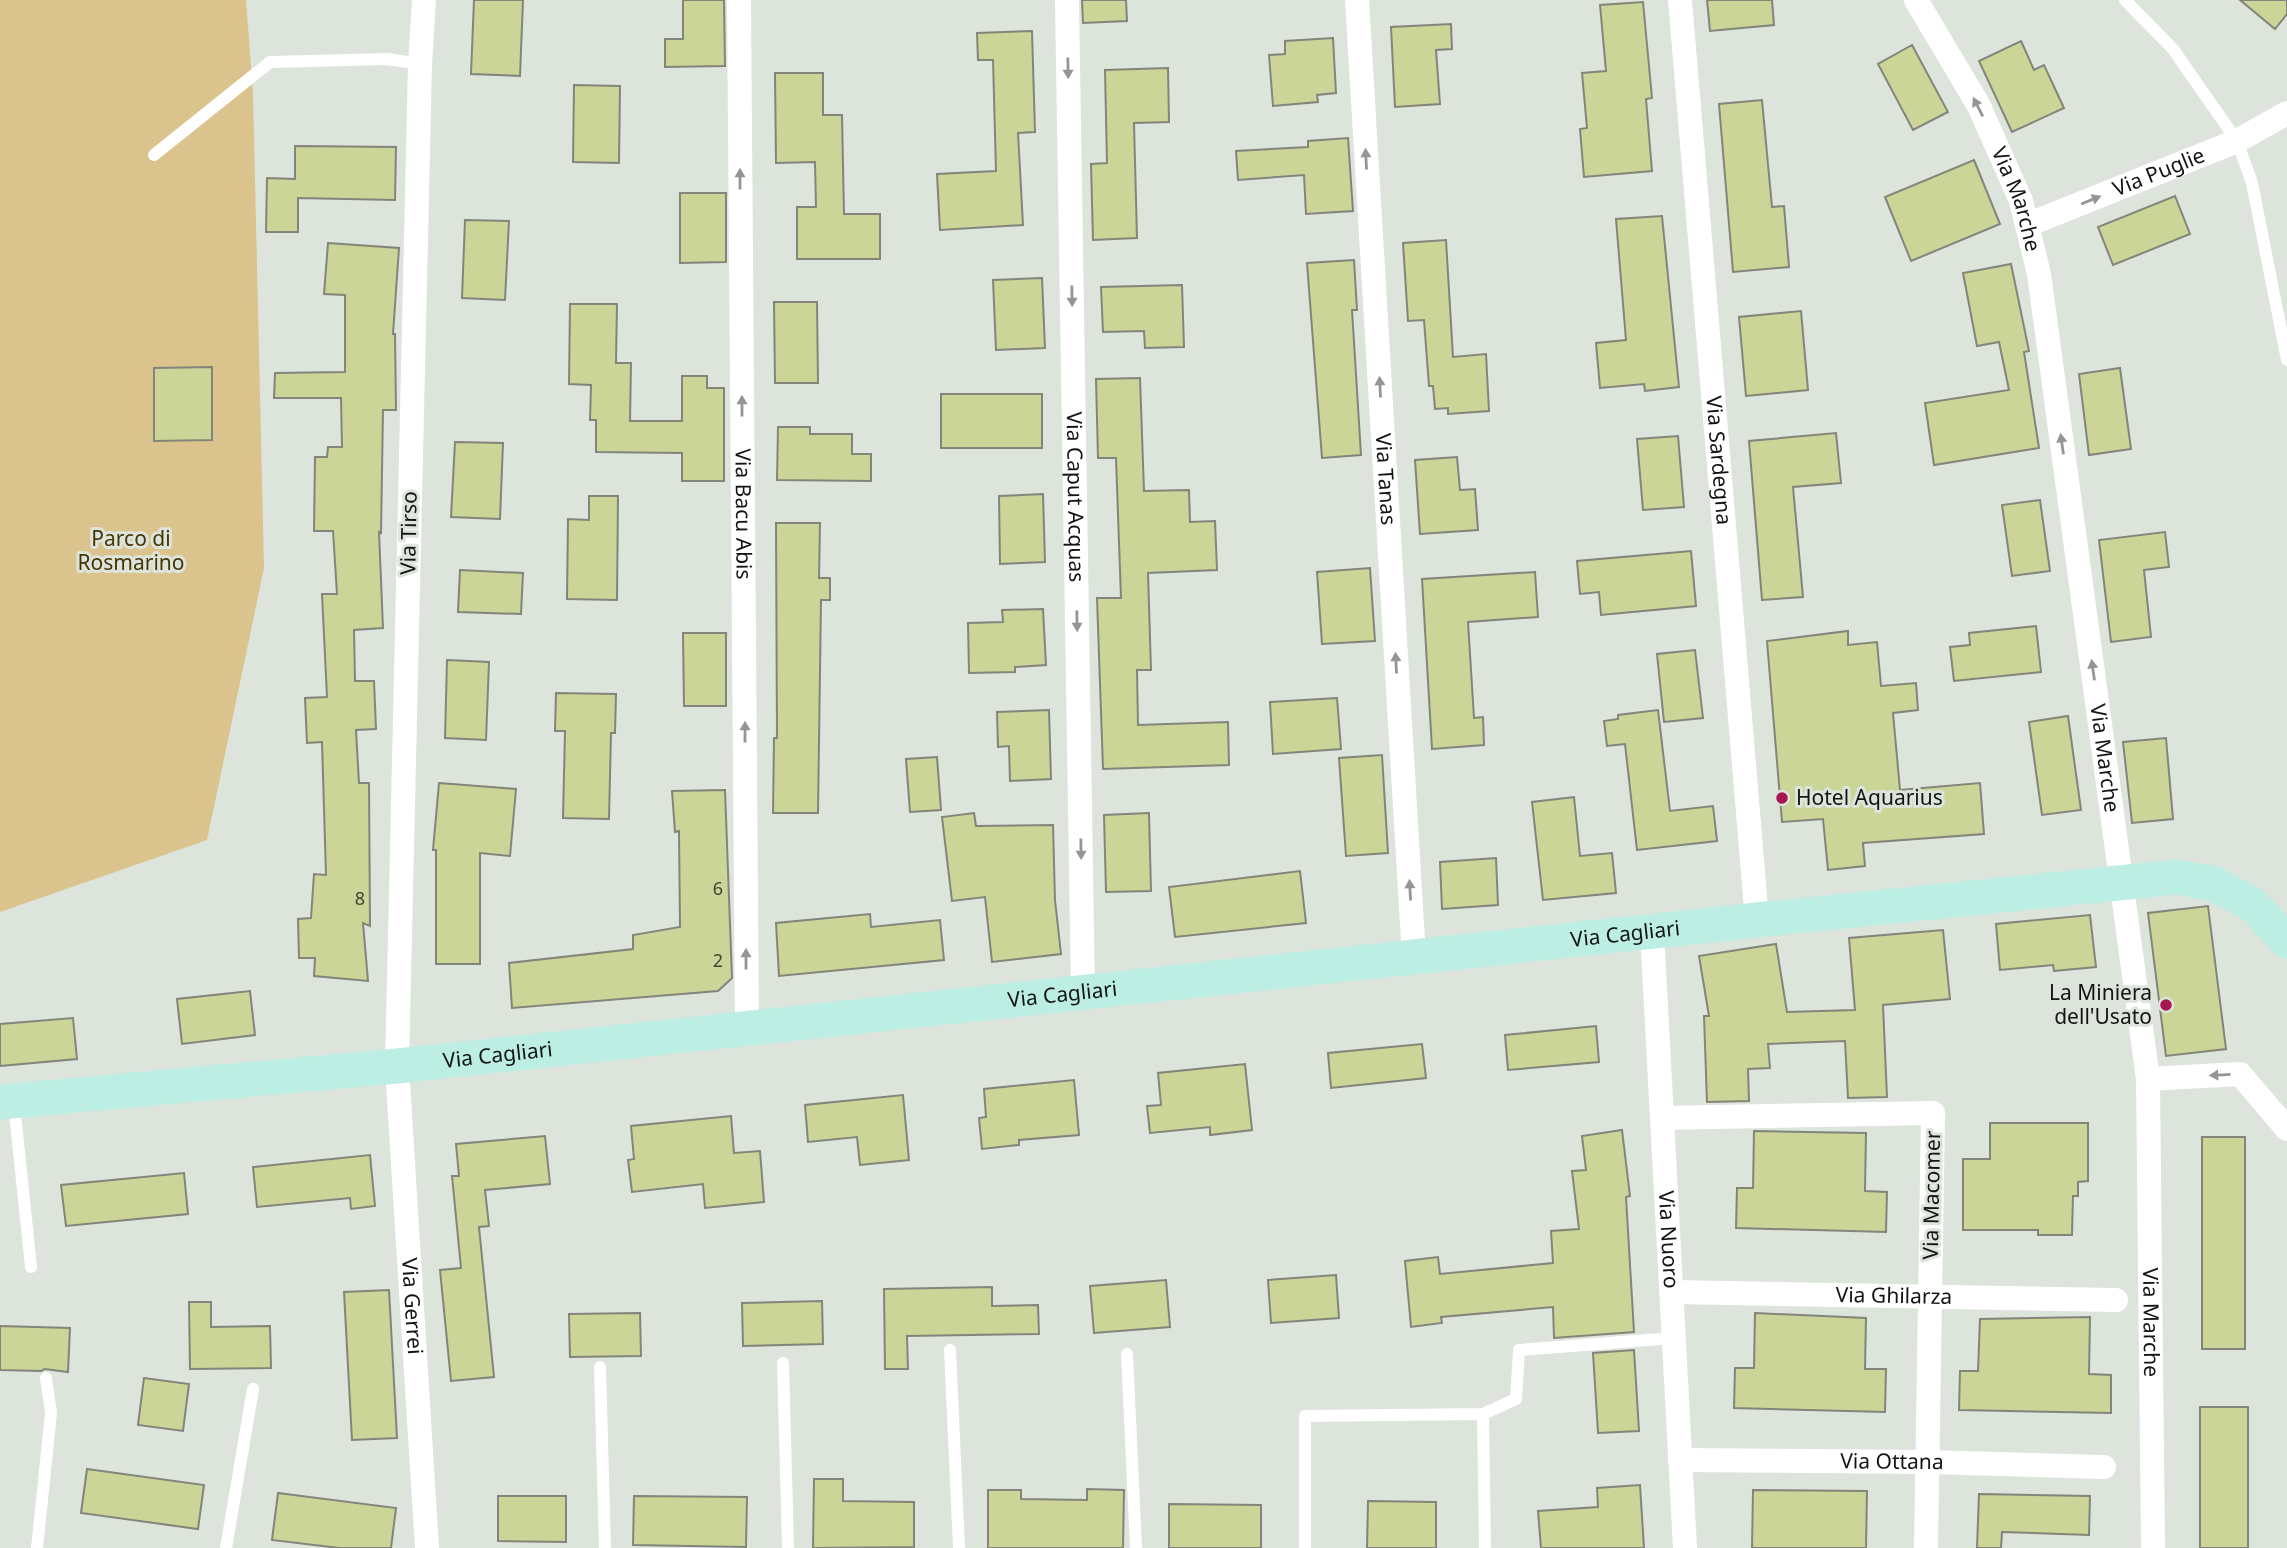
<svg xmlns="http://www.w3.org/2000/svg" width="2287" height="1548" font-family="'Noto Sans',sans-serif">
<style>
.green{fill:#dac38c}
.building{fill:#cad597;stroke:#83857b;stroke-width:2}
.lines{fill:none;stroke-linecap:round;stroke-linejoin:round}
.lane{stroke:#fff;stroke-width:12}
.street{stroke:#fff;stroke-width:24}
.secondary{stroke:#bdeee3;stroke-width:35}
.oneway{fill:#949694}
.poi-dot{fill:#a71552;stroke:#dce4db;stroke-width:2.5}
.labels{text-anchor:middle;stroke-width:6;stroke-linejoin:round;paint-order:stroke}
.number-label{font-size:18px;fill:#404533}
.street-label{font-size:21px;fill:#121512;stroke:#dce4db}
.park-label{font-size:21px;fill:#473604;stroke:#dce4db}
.poi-label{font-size:21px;fill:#121512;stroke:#dce4db;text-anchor:start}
</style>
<rect width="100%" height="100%" fill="#dce4db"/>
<path class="green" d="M0,0H246L253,94L264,568L207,840L0,912Z"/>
<path class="building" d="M474,0H523L520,76L471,74Z
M683,0H724L725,66L665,67V39H683Z
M1082,0H1126L1127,21L1083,23Z
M1707,0H1772L1774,25L1710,31Z
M2240,0H2287V14L2275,29Z
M1643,2L1652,98L1646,99L1652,171L1584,177L1580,129L1587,128L1582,73L1606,71L1600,5Z
M1451,24L1452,49L1436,50L1440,104L1395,107L1391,27Z
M1032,31L1035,132L1018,133L1023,225L940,230L937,174L996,171L993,60H978L977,33Z
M1333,38L1336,93L1317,95L1318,102L1273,106L1269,55L1285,54V41Z
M2021,41L2034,70L2044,65L2064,108L2012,132L1979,61Z
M1912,45L1948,112L1913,130L1878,64Z
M1168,68L1169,122L1134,123L1137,238L1093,240L1091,164L1107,163L1105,70Z
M775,73H823V115H842L844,214H880V259H797V207H816L815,162L776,163Z
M574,85L620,86L619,163L573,162Z
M1762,100L1772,207L1784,206L1789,267L1733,272L1719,104Z
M1348,138L1353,211L1306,214L1304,175L1238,180L1236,151L1308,147V141Z
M295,146L396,147L395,200L298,198V232H266L267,178L295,179Z
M1974,160L2000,224L1911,261L1885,197Z
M680,193H726V262L680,263Z
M2175,196L2190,234L2113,265L2098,227Z
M1662,216L1679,387L1645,391L1644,384L1600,388L1596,343L1626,340L1616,219Z
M465,220L509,221L505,300L462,298Z
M1446,240L1453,357L1486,354L1489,411L1448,414V408L1435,409L1433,386H1429L1424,320L1408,321L1403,243Z
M328,243L399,248L393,334H395L396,410H383L381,533L379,532L383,628L354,630L355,681H374L376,729L356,730L359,783H369L370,926L363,923L368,981L314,976L315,958H299L298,919L311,918L314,874L326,875L322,742L307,743L305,698L327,697L322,594H337L333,531H314L315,457H327L328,447H342L341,398H274L275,373L345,372V295L324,294Z
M1354,260L1357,310H1352L1361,455L1322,458L1307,263Z
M2011,264L2029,351L2024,352L2039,448L1934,465L1925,403L2009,390L1999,342L1977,346L1963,273Z
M1042,278L1045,348L996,350L993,280Z
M1182,285L1184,347L1145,348L1144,331L1103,332L1101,287Z
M774,302H817L818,383H775Z
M570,304H617L616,363H631L630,421H682V376H707V388H724V481H682V453L596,452V420H590L591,385L569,384Z
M1801,311L1808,390L1746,396L1739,317Z
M212,367V440L154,441V368Z
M2120,368L2131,449L2089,455L2079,374Z
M1140,378L1144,491L1189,490L1190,522L1215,521L1217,570L1148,573L1151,670H1137L1138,725L1228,722L1229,765L1103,769L1097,598H1121L1116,458H1098L1096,379Z
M941,394H1042V448H941Z
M778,427H810V434H852V454H871V481L777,480Z
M1836,433L1841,483L1793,487L1803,597L1762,600L1749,441Z
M1678,436L1684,507L1643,510L1637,439Z
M455,442L503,443L500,519L451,517Z
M1457,457L1460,490L1475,489L1478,530L1420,534L1415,460Z
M1043,494L1045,562L1000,564L999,496Z
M589,496H618L617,600L567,599L568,519L589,520Z
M2040,500L2050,571L2012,576L2002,505Z
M776,523H820L819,578H830V600H821L818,813H773L774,738H777Z
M2165,532L2169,567L2144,570L2151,637L2111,642L2099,540Z
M1691,551L1696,606L1601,615L1599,592L1580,594L1577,561Z
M1370,568L1375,641L1322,644L1317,572Z
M460,570L523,573L521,614L458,612Z
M1535,572L1538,617L1468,622L1474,718L1483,717L1484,745L1432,749L1422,579Z
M1043,609L1046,665L1015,667V672L969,673L968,623L1003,622L1002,610Z
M2036,626L2041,672L1954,681L1950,647L1970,645L1969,633Z
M1848,631V645L1877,642L1881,686L1916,683L1918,710L1893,713L1900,790L1980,783L1984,834L1863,843L1865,866L1828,870L1823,819L1782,822L1767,641Z
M683,633H726V706H684Z
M1695,650L1703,718L1664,722L1657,654Z
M447,660L489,662L486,740L445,738Z
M556,693L616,694L615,733H611L609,819L563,818L565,731H555Z
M1337,698L1341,749L1273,754L1270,702Z
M1049,710L1051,779L1010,781L1009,746L998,747L997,712Z
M1658,710L1670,811L1713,806L1717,841L1637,850L1625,744L1607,746L1604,721L1618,719V715Z
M2068,716L2081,810L2042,815L2029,722Z
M2166,738L2173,819L2132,823L2123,742Z
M1382,755L1388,853L1346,856L1339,758Z
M937,757L941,810L910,812L906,759Z
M439,783L516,789L510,856L480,853V964H436V850H433Z
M725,790L732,978L718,991L512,1008L509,963L633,949V935L680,927L679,831L675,832L672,791Z
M1574,797L1580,856L1612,853L1616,893L1543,900L1532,802Z
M974,813L976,826L1053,825L1055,900L1061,954L992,962L985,897L952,901L942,817Z
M1149,813L1151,891L1106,892L1104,815Z
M1496,858L1498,905L1442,909L1440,862Z
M1300,871L1306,923L1175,937L1169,887Z
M2208,906L2226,1049L2166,1056L2148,913Z
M870,914L871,927L940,920L944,960L779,976L776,923Z
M2090,915L2096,967L2054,971L2053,965L2000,970L1996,924Z
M1943,930L1950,999L1883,1005L1887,1097L1848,1098L1845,1041L1768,1044L1770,1068L1748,1069L1749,1101L1707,1102L1704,1016H1709L1699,956L1776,944L1787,1012L1855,1010L1849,938Z
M250,991L255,1035L182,1044L177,999Z
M73,1018L77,1059L0,1066V1024Z
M1596,1026L1599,1062L1508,1070L1505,1035Z
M1422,1044L1426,1078L1331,1088L1328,1053Z
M1245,1064L1252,1130L1210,1135V1127L1150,1133L1147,1106L1161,1105L1158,1073Z
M1074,1080L1079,1135L1019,1140V1145L982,1149L979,1118L986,1117L984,1089Z
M903,1095L909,1160L860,1165L857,1137L808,1142L805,1105Z
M731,1116L734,1153L760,1151L764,1202L705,1208L703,1184L632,1192L628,1160L634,1159L631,1126Z
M1990,1123H2088V1181L2078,1182V1196H2073L2072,1235H2038V1230H1963V1159H1990Z
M1622,1130L1630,1196L1626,1197L1634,1332L1554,1338L1553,1307L1441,1317L1442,1323L1411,1327L1405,1261L1438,1257L1440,1274L1553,1263L1551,1231L1579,1229L1572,1171L1586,1170L1582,1136Z
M1754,1131L1866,1133L1865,1191L1887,1192L1886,1232L1736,1228L1737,1188H1753Z
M545,1136L550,1184L485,1190L489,1226L479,1227L494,1377L451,1381L440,1270L461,1268L452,1176H459L456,1144Z
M2202,1137H2245V1349H2202Z
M370,1155L375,1206L351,1209L350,1198L257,1207L253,1167Z
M184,1173L188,1214L66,1226L61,1185Z
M1336,1275L1339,1318L1271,1323L1268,1280Z
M1166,1280L1170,1327L1094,1333L1090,1286Z
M992,1287V1306L1038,1305L1039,1334L907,1336L908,1369H885L884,1289Z
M389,1290L397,1438L352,1440L344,1292Z
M822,1301L823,1344L743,1346L742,1303Z
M189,1302H211V1327L270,1326L271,1368L190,1369Z
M640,1313L641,1356L570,1357L569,1314Z
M1755,1313L1866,1318L1865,1369H1886L1885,1412L1734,1408L1735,1368H1754Z
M2090,1317L2089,1374L2111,1375V1413L1959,1410L1960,1371H1978L1980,1319Z
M0,1326L70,1328L68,1372L45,1369L41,1371L0,1370Z
M1634,1350L1639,1431L1598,1433L1593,1353Z
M144,1378L189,1384L183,1431L138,1425Z
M2200,1407H2248V1548H2200Z
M87,1469L204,1485L198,1529L81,1513Z
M814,1479H843V1501L914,1502V1547L813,1548Z
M1640,1485L1644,1548H1541L1538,1511L1598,1507L1597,1488Z
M1087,1489L1124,1490L1123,1548H988V1490H1021V1499L1087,1500Z
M1753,1490L1867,1491L1866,1548H1752Z
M278,1493L396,1508L391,1548H339L272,1540Z
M1979,1494L2090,1496L2089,1535L2002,1532L2001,1548H1977Z
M498,1496H566V1542L498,1541Z
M634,1496L747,1497L746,1547L633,1545Z
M1368,1501L1436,1502V1548H1367Z
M1169,1504L1261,1505V1548H1169Z"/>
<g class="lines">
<path class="lane" d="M2125,0L2173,49L2237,141L2252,183L2287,360
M154,155L270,62L387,59L420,64
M14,1104L31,1267
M950,1350L959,1548
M1127,1354L1136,1548
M783,1363L788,1548
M600,1367L605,1548
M1483,1414L1516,1399L1519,1350L1674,1338
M37,1548L51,1413L46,1378
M226,1548L253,1389
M1305,1548V1416L1483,1414L1485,1548"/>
<g class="street">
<path id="s1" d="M424,0L420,64L397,1066L427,1548"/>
<path id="s2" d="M739,0L747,1028"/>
<path id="s3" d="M1067,0L1083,994"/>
<path id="s4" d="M1357,0L1414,958"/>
<path id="s5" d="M1680,0L1757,920"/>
<path id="s6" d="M1916,0L1979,106L2021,201L2039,274L2148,1079L2153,1548"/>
<path id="s7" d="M2027,225L2237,141L2287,113"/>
<path id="s8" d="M1652,932L1685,1548"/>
<path d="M2148,1079L2240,1074L2287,1129"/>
<path d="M1662,1118L1933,1113L1926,1548"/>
<path id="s9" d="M1672,1292L2116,1300"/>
<path id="s10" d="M1680,1460L1928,1462L2104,1467"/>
</g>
<path class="secondary" id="s11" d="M0,1102L397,1066L1757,920L2177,877L2215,884L2253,905L2287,941"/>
</g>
<defs><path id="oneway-solid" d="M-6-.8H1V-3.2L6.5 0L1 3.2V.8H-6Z" transform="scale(1.75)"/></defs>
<g class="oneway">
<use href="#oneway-solid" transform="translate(1068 68) rotate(89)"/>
<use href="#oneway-solid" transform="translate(1978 107) rotate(-117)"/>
<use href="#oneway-solid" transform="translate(1366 159) rotate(-93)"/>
<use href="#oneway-solid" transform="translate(740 179) rotate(-90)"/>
<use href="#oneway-solid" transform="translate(2091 200) rotate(-22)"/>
<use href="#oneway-solid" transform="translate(1072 296) rotate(89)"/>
<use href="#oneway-solid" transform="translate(1380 387) rotate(-93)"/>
<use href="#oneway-solid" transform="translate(742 406) rotate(-90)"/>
<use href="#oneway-solid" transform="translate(2062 444) rotate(-98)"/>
<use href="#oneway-solid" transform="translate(1077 621) rotate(89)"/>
<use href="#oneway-solid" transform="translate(1396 663) rotate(-93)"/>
<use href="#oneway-solid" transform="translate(2093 670) rotate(-98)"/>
<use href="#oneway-solid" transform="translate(745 732) rotate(-90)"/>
<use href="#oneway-solid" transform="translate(1081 849) rotate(89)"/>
<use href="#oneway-solid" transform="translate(1410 890) rotate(-93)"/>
<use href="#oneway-solid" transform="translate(746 959) rotate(-90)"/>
<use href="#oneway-solid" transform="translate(2220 1075) rotate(177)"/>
</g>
<g class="poi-dot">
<circle cx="1782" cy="798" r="7"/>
<circle cx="2166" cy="1005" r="7"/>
</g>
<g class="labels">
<g class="number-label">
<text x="718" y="895">6</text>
<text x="360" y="905">8</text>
<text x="718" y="967">2</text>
</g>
<g class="street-label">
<text dy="7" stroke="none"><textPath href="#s7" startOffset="142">Via Puglie</textPath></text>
<text dy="7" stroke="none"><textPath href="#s6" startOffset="224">Via Marche</textPath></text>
<text dy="7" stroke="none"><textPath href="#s5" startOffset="462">Via Sardegna</textPath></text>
<text dy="7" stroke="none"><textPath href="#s4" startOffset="480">Via Tanas</textPath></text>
<text dy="7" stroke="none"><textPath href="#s3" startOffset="497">Via Caput Acquas</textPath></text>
<text dy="7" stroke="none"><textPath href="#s2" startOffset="514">Via Bacu Abis</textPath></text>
<text transform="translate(409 533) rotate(-89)" y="7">Via Tirso</text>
<text dy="7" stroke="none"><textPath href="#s6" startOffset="791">Via Marche</textPath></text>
<text dy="7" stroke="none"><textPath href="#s11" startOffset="1634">Via Cagliari</textPath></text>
<text dy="7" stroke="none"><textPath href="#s11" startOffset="1068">Via Cagliari</textPath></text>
<text dy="7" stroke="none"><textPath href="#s11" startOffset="500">Via Cagliari</textPath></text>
<text transform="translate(1932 1195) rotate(-89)" y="7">Via Macomer</text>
<text dy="7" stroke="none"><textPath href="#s8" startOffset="308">Via Nuoro</textPath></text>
<text dy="7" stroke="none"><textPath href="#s9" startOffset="222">Via Ghilarza</textPath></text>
<text dy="7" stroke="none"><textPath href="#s1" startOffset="1307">Via Gerrei</textPath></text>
<text dy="7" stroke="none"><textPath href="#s6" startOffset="1358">Via Marche</textPath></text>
<text dy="7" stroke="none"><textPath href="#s10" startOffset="212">Via Ottana</textPath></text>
</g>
<g class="park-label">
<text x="131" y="546">Parco di<tspan x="131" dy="24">Rosmarino</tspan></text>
</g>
<g class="poi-label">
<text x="1796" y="805">Hotel Aquarius</text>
<text x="2152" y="1000" text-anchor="end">La Miniera<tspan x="2152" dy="24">dell'Usato</tspan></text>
</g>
</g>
</svg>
